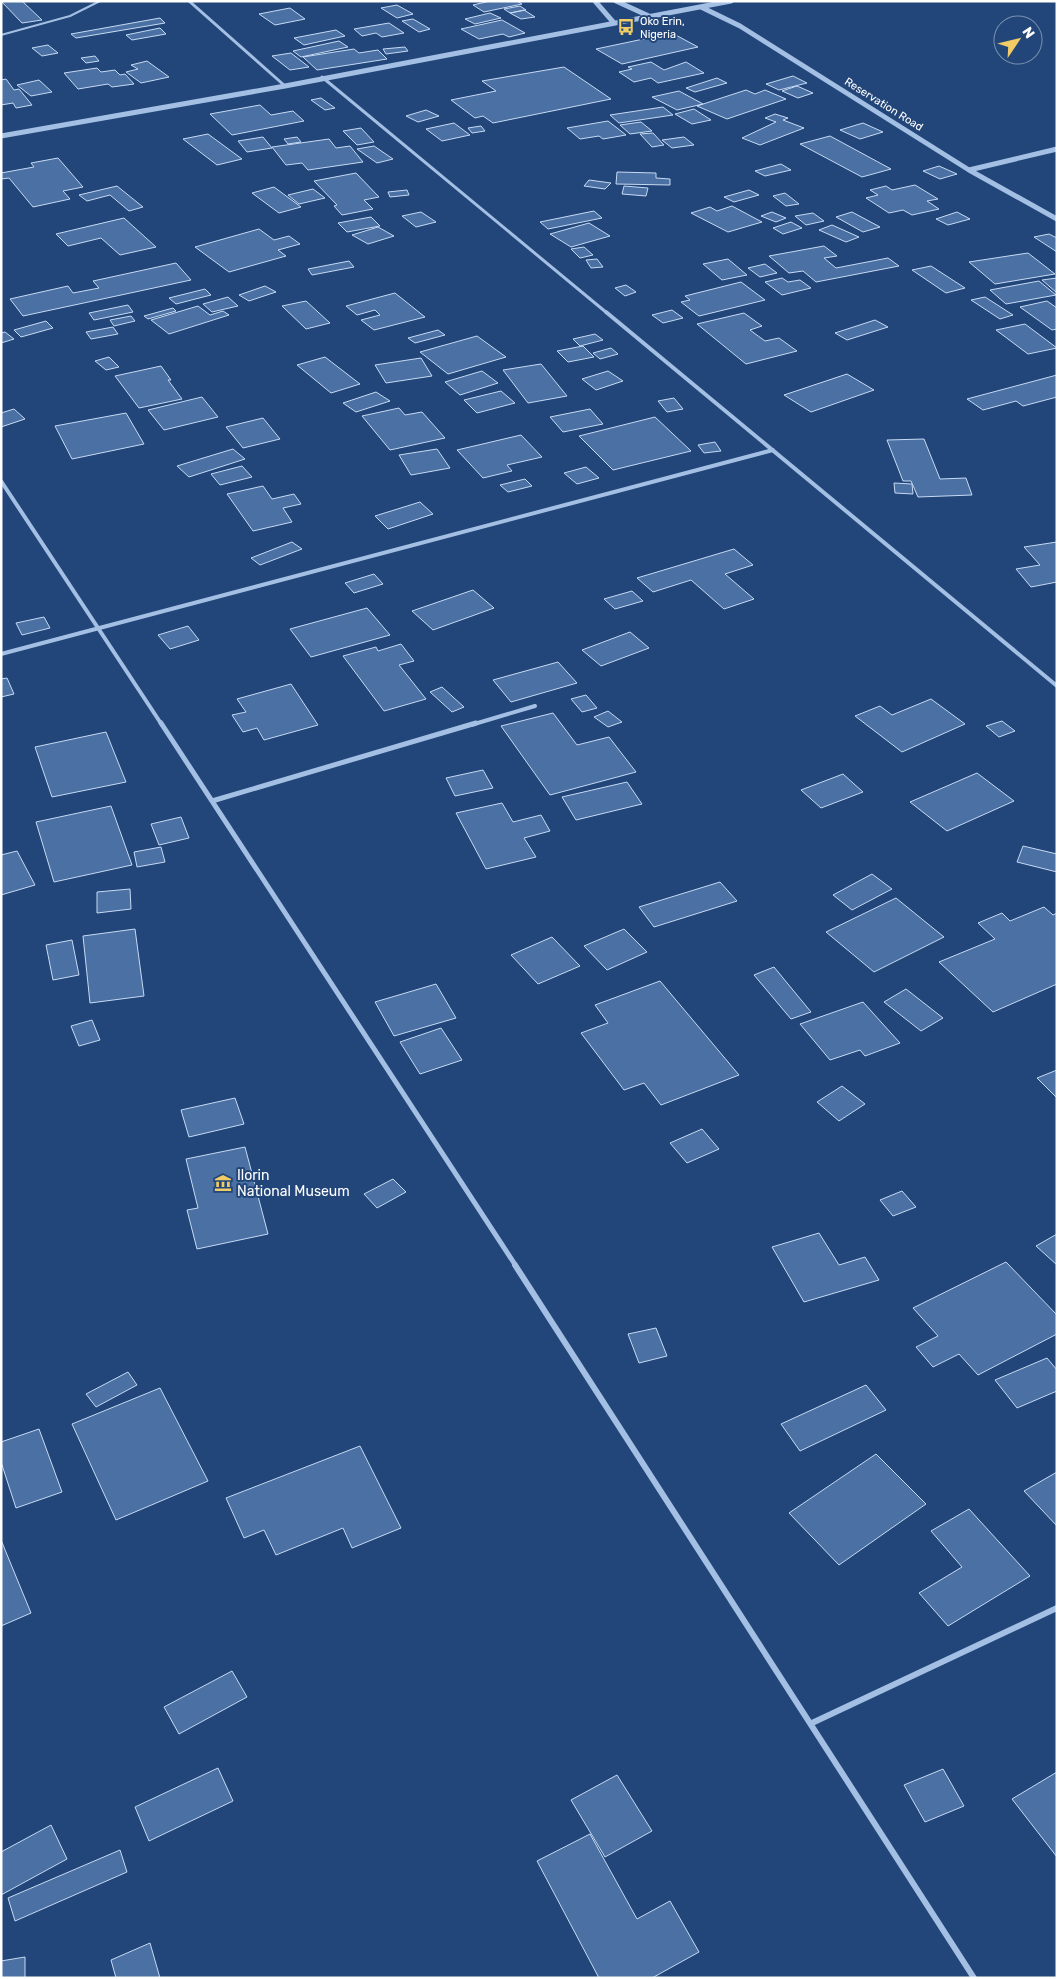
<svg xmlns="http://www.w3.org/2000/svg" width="1058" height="1979" font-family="Rubik,sans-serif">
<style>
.building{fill:#4b70a3;stroke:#c6daf4}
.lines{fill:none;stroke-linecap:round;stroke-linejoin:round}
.service{stroke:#a4bfe4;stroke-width:2}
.minor-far3{stroke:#a4bfe4;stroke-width:3}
.minor-far2{stroke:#a4bfe4;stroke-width:4}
.minor-far1{stroke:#a4bfe4;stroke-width:5}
.minor{stroke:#a4bfe4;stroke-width:6}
.tertiary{stroke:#a4bfe4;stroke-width:5}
.labels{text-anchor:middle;stroke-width:4;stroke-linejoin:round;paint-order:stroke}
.far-poi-label{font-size:11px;fill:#fff;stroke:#224679;text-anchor:start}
.far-street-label{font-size:11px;fill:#fff;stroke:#224679}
.poi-label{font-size:14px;fill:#fff;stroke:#224679;text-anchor:start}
</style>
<rect width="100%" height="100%" fill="#224679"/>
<path class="building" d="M1,1H22L42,20L22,23Z
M490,1H517L522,4L484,12L473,5Z
M397,5L413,14L397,18L381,8Z
M520,6L526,10L510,13L504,9Z
M290,8L305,19L275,25L259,14Z
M524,10L535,17L521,19L510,13Z
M490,13L501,18L475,24L465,19Z
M160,18L165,23L76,38L71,34Z
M413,19L430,29L419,32L402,21Z
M502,20L525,33L509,37L503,34L479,39L461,29Z
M389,23L404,33L382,37L376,33L362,36L354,29Z
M160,28L166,34L132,40L126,35Z
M336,30L345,36L304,45L294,38Z
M672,33L698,47L622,64L596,49Z
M339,41L348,47L301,57L293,51Z
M48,45L58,53L42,56L32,48Z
M405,47L408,51L386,54L383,49Z
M354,49L359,53L378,50L387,59L317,70L303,57Z
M291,53L309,67L290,70L272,56Z
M95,56L99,61L86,63L81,58Z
M147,61L169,77L141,83L126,72L138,69L131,65Z
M651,62L664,70L686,62L704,73L658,83L651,78L634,82L619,72L632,69L628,67Z
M564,67L611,99L493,123L483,116L475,118L451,100L496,91L482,81Z
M97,68L101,72L115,70L120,75L125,74L134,84L112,87L108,84L78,89L64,73Z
M793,76L807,83L779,90L766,84Z
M717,78L727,83L695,92L686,88Z
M6,79L14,90L19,89L32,105L16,108L13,103L1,105V80Z
M39,80L52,92L31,96L17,85Z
M797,86L813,93L798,98L782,91Z
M746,90L755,94L765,90L786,99L727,119L697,106Z
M679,91L703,104L677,110L652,97Z
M321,98L335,108L325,110L311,100Z
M260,105L271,115L293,111L304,121L232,135L210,114Z
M663,107L673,115L619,123L610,115Z
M694,109L711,120L692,124L675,114Z
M426,110L439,116L418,122L406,116Z
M775,114L788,118L783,120L804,128L760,145L742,138L776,122L765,118Z
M608,121L626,135L603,139L599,136L580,139L567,128Z
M641,122L652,131L630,134L620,125Z
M454,123L470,135L442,141L426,129Z
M863,123L883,132L860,139L840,130Z
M481,126L485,131L472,133L468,128Z
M361,128L374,142L357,145L343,131Z
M653,133L664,145L652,147L640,134Z
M208,134L242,159L217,165L183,139Z
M830,136L891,169L862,177L800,144Z
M263,137L272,148L247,152L238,141Z
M297,137L301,142L288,144L284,139Z
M684,137L694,145L672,148L662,140Z
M329,139L336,148L350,146L363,162L308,170L302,163L286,165L272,147Z
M374,146L393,159L377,163L357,149Z
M58,158L83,187L63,191L70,199L33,207L9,178L1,179V173L34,167L31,163Z
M781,164L791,170L765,176L755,171Z
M939,166L957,174L940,179L923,171Z
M617,172L656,173V178L670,179V185L616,184Z
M356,173L379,197L364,200L373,209L342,215L334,206L337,205L314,181Z
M589,180L611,183L605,189L584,186Z
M915,185L938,199L927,201L939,209L912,215L903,210L889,213L866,198L878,195L870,190L886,186L892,190Z
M117,186L143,207L129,211L110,195L87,201L79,195Z
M624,186L648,188L646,196L622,194Z
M274,187L301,207L279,213L252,193Z
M313,189L325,198L299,204L288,195Z
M407,190L409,195L390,197L388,192Z
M749,190L759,195L734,202L724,197Z
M785,193L799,204L786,206L773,196Z
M732,206L762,222L728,232L691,213L710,207L717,211Z
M594,211L602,218L548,229L540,222Z
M421,212L436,222L416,227L402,216Z
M772,212L786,218L776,222L761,216Z
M852,212L880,227L863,232L836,217Z
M957,212L970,219L948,225L936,219Z
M813,213L824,221L806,225L795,216Z
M371,217L380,226L347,232L338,223Z
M124,218L156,247L120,255L101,238L68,246L56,234Z
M791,222L802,228L783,234L773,228Z
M589,223L610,236L571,247L550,234Z
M832,225L859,237L846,242L819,230Z
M378,227L394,236L368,244L352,235Z
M259,229L274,240L289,236L300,244L278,250L286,256L229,272L195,247Z
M1049,234L1057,238V252L1034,237Z
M824,246L837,256L824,258L836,268L888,258L899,266L816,282L803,271L789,273L769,256Z
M584,247L593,255L580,258L571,249Z
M1028,253L1055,274L995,284L969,262Z
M597,259L603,267L591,268L586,260Z
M728,259L747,275L722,280L703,264Z
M349,261L354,267L312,275L308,269Z
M176,263L191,280L23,316L10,299L68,286L73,293L99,288L93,281Z
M765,264L777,273L760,277L748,268Z
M931,266L965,288L946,293L912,270Z
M782,278L788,282L800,280L811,288L782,295L765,282Z
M1057,278V293L1042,280Z
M1039,281L1056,295L1006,304L990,290Z
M741,282L765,300L699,316L681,302L690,300L685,296Z
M626,285L636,292L625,296L615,288Z
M265,286L276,292L249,301L239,295Z
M205,289L211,295L176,304L169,298Z
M395,293L425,317L374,330L361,320L380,315L375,310L357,315L346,306Z
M228,297L238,306L212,312L203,304Z
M985,297L1013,315L1000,319L971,300Z
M306,301L330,323L306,329L282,306Z
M1047,301L1057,308V329L1052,330L1020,307Z
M128,305L133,312L94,320L89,313Z
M198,306L210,315L223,311L229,315L169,334L151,320Z
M173,308L176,311L148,319L144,316Z
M672,310L683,318L663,323L652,315Z
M744,313L762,326L750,330L765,341L779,338L797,351L746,364L697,324Z
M131,316L135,321L114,326L110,320Z
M875,320L888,327L847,340L835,333Z
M46,321L53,328L21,337L14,330Z
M1025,324L1057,348L1028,354L996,330Z
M113,327L118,334L91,339L86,332Z
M438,330L445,335L415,343L408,338Z
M5,332L14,339L1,343V333Z
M595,334L603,340L580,346L573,339Z
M477,336L506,357L448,374L420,352Z
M583,346L594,357L568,362L557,351Z
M611,348L618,354L600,359L593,353Z
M109,357L119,367L106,370L95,361Z
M325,357L360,384L331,393L297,365Z
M421,358L432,376L386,383L375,365Z
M541,364L567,396L528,403L503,370Z
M161,366L171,380H168L182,399L139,408L115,376Z
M482,371L498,383L460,395L445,382Z
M608,371L623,381L596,390L582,379Z
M847,374L874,390L811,412L784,395Z
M1057,375V397L1023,406L1016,401L983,410L967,399Z
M501,391L515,403L477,413L464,400Z
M376,392L390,401L356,412L343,403Z
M202,397L218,417L164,430L148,410Z
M674,398L683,409L667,412L658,401Z
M399,408L405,415L422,412L445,438L390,450L362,416Z
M14,409L25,419L1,427V413Z
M590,409L603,424L563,432L550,417Z
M126,413L144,444L72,459L55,426Z
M655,417L691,451L613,470L579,436Z
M263,418L280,439L243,448L226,427Z
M521,435L542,457L507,465L512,471L483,478L457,450Z
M924,439L940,479L966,478L972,495L918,497L911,481H903L887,440Z
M715,442L721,451L704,453L698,445Z
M233,449L245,459L189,477L177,466Z
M437,449L450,468L411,475L399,455Z
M242,466L252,477L220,485L211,474Z
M586,467L599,478L577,484L564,473Z
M525,479L532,486L508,492L500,485Z
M894,483L912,484L913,494L895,493Z
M263,486L272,499L294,494L301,504L283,508L292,522L253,531L227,494Z
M420,502L433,514L388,529L375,516Z
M292,542L302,549L260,565L251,558Z
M1057,542V582L1031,587L1016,569L1040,565L1024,547Z
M734,549L753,565L725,574L754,599L724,609L691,580L653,592L637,578Z
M374,574L383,584L354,593L345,583Z
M473,590L494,608L433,630L412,611Z
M632,591L643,601L615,609L604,599Z
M367,608L390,635L311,657L290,629Z
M44,617L50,628L22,635L16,623Z
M188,626L199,640L170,649L158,635Z
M630,632L649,648L601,666L582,650Z
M401,644L414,661L399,665L426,699L384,711L343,656L376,647L378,651Z
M558,662L577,683L511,702L493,680Z
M7,678L14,694L1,697V679Z
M291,684L318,725L264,740L257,728L243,732L232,715L246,712L237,699Z
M442,687L464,707L452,712L430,692Z
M586,695L597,708L582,712L571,699Z
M931,699L965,724L902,752L855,716L880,706L892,715Z
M608,711L622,722L608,727L594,717Z
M553,713L577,745L609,737L636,772L550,795L501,726Z
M1002,721L1015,731L999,737L986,726Z
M106,732L126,782L52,797L35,747Z
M483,770L493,788L455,796L446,778Z
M977,773L1014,801L947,831L910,802Z
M843,774L863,792L821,808L801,790Z
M627,782L642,804L576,820L562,797Z
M502,803L513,822L541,815L550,831L524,838L536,857L486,869L456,813Z
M111,806L132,865L54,882L36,822Z
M181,817L189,838L159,845L151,824Z
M1023,846L1057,854V872L1017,862Z
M161,847L165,862L137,867L134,852Z
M17,851L35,885L1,895V855Z
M872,874L892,889L852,910L833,895Z
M720,882L737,901L654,927L639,907Z
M130,889L131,909L97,913V892Z
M896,898L944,937L874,972L826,932Z
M1044,907L1053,915L1057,913V984L993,1012L939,962L995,939L978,923L1002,913L1010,921Z
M135,929L144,996L90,1003L83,936Z
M624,929L647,952L607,970L584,946Z
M552,937L580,966L538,984L511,955Z
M72,940L79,975L53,980L46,945Z
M774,967L811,1012L791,1019L754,975Z
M660,981L739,1075L661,1105L644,1083L624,1090L581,1033L608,1023L595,1005Z
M436,984L456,1018L394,1036L375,1002Z
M906,989L943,1018L921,1031L884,1002Z
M863,1002L900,1043L865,1056L860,1050L830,1060L800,1024Z
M92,1020L100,1040L79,1046L71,1026Z
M441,1028L462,1060L420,1074L400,1042Z
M1057,1070V1098L1037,1078Z
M842,1086L865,1104L839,1121L817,1102Z
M235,1098L244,1124L189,1137L181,1110Z
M702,1129L719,1149L687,1163L670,1143Z
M245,1147L268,1234L197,1249L187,1210L198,1208L186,1159Z
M393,1179L406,1192L377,1208L364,1194Z
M902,1191L916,1207L893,1216L880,1200Z
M819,1233L839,1265L865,1257L879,1280L804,1302L772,1247Z
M1057,1234V1265L1036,1246Z
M1006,1262L1057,1315V1334L978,1375L959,1354L933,1367L916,1347L938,1336L913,1308Z
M656,1328L667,1356L639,1363L628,1334Z
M1047,1358L1057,1370V1391L1017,1408L995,1380Z
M128,1372L137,1385L96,1407L86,1394Z
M866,1385L886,1410L800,1451L781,1424Z
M160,1388L208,1481L116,1520L72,1424Z
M39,1429L62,1492L16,1508L1,1462V1442Z
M360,1446L401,1528L352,1548L343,1528L276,1555L264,1530L244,1538L226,1498Z
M876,1454L926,1504L839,1565L789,1513Z
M1057,1472V1526L1024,1491Z
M969,1509L1030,1576L948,1626L919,1593L962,1567L931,1531Z
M1,1540L31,1613L1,1626Z
M232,1671L247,1697L179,1734L164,1707Z
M218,1768L233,1801L149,1841L135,1807Z
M943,1769L964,1806L925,1822L904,1785Z
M1057,1772V1857L1012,1799Z
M617,1775L652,1831L605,1857L571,1800Z
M51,1825L67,1859L1,1895V1852Z
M590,1834L637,1919L670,1901L699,1952L652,1978H599L537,1861Z
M120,1850L127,1872L15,1921L8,1898Z
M150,1943L160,1978H116L111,1960Z
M25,1957V1978H1V1961Z"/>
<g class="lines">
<path class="service" d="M1,35L70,16L100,1"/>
<path class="minor-far3" d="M189,1L285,86
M322,77L607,313"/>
<path class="minor-far2" d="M606,312L1057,686
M1,481L162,725
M1,654L773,450
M471,725L535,706"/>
<path class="minor-far1" d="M161,723L516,1266
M212,801L476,723"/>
<path class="minor" d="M515,1265L974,1978
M812,1723L1057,1608"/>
<path class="tertiary" d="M595,1L614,23
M616,1L651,17
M701,7L740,26L969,170L1057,219
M1,136L285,86L731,1
M969,170L1057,149"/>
</g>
<defs>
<g id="bus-bare" transform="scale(1.35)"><path d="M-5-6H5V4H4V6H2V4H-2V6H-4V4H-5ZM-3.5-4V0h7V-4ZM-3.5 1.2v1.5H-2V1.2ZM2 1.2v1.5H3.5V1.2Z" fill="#f0cb66" stroke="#224679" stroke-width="2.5" paint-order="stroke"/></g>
<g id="museum-bare" transform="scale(1.35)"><path d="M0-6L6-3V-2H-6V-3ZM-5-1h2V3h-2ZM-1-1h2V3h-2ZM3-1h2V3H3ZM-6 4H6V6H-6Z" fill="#f0cb66" stroke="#224679" stroke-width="2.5" paint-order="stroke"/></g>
</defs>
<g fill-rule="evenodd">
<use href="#bus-bare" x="626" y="27"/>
<use href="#museum-bare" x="223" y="1183"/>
</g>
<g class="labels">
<g class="far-poi-label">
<text x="640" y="25">Oko Erin,<tspan x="640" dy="13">Nigeria</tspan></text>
</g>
<g class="far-street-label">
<text transform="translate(884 104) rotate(32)" y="4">Reservation Road</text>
</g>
<g class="poi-label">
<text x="237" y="1180">Ilorin<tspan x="237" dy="16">National Museum</tspan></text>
</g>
</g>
<rect width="1058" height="1979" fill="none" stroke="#ffffff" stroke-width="5"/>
<g transform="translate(1018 40) rotate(55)"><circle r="24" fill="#224679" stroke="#7a90af"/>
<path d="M0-4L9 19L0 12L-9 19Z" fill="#f0cb66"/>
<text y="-8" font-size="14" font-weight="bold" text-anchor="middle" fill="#ffffff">N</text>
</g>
</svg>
